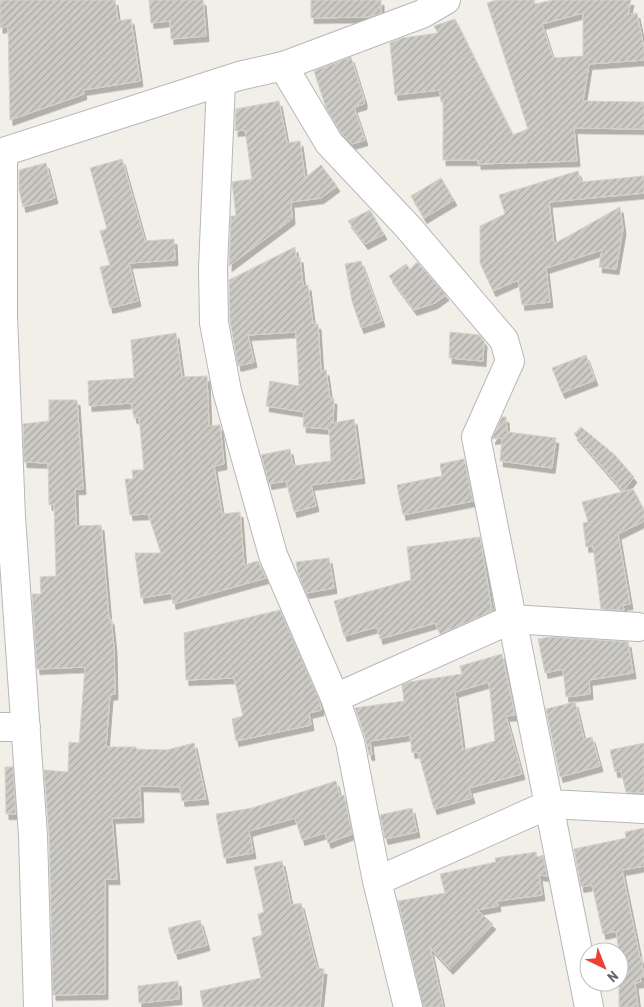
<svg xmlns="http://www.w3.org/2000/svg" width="644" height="1007" font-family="'Roboto Condensed',sans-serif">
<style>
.building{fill:url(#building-hatch);stroke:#d6d1c6;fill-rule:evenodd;filter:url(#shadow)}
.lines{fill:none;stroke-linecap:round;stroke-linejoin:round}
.minor-casing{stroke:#b5b8bc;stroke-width:30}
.minor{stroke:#fff;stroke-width:28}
</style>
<defs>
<pattern id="building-hatch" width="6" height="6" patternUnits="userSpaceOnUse" patternTransform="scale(1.25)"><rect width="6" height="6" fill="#cccac5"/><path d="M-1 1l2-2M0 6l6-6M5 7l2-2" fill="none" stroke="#a9a8a4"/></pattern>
<filter id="shadow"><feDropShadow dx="3" dy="5.5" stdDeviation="0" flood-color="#0004"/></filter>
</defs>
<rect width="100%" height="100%" fill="#f1efe8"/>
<path class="building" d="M0,0H115L118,21L131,19L140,81L83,90L84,94L10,120L8,26L0,28Z
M149,0H203L206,36L171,39L170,21L151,23Z
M311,0H381V13L368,17L311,18Z
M497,0H534L535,4L553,0H631L628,14L637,13L644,48V60L589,64L583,101L644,102V129L574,128L577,161L478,164V160H443V102H441L440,90L395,95L390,43L402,38L438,33L434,26L455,19L513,135L528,129L487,3ZM583,13V56L553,58L542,24Z
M351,57L364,99V104L354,107L365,140L352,144L342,134L326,108L314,71Z
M279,101L287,143L300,141L305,178L321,165L337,186L321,198L291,202L292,219L229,266L231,216H236L232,182L252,179L245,130L235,131L236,109Z
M122,159L145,241L174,239L175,260L129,263L138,301L110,308L100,267L110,265L100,231L107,229L90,168Z
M46,163L55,198L23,207L19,190V170Z
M578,171L581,182L644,176V193L549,202L554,244L620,207L623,229L616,269L599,267L602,250L546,268L550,302L522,305L518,280L493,291L480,263V226L505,214L499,195Z
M441,178L454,200L424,218L411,196Z
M370,210L384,234L365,244L348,221Z
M295,247L296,258L300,257L303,286L308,285L313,324H318L321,371L326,370L330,398L334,399L333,423L354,419L362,478L311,485L316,506L294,512L286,481L269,484L261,455L290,449L293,466L331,461L329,429L303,427L304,412L266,406L270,381L299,386L296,332L248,335L254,362L238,366L230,321L229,280Z
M361,261L382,321L361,328L352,301L345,264Z
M417,262L446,295L435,303L414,310L389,276L406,264L410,269Z
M450,332L479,335L484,341L483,361L449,358Z
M176,333L182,377L207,376L209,426L220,425L224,464L214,466L222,514L240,512L244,565L258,561L266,578L173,604L172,593L141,598L135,553H161L148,514L130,515L125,479H133L132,470H144L139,417L134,418L131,403L89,406L88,381L134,378L131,340Z
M586,355L595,380L562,393L552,368Z
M49,400H77L83,489H75L76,526L101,525L109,619H111L114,647L115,694L110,695L106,747H136V749L167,750L194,743L206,799L182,801L180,787L140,786L141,817L112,818L117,879H105V994L53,995L49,836L44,770L68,772L69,742L79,743L85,667L37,669L32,594H41L40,577L56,576L54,504L49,505L48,463L24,462L23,424L49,421Z
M502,417H506L507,432L556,438L552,468L500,461L502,438L492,439Z
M581,427L615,455L634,477L623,491L574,434Z
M464,459L473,501L403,515L397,485L442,476L440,464Z
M633,489L644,510V521L618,534L630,604L623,605L624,610L601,609L593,546L586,547L583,523L588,522L582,502Z
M480,537L492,611L440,634L435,623L380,639L377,627L344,636L334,601L411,580L407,547Z
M329,558L334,588L306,593L298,573L296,562Z
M280,610L320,702L321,710L309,713L311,725L236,741L232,719L243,716L234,678L186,680L184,633Z
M550,637L628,642L633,673L589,680L590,694L566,697L563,669L545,673L538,639Z
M502,654L515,715L506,716L522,774L469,788L472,798L434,809L418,752L412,753L410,735L370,741L372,755H369L365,737L355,708L404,701L402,685L409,682L462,674L460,666ZM489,682L495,741L463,750L455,692Z
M575,702L584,739L592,737L600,766L560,777L546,709Z
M644,743V793L626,792L621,771L615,772L610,750Z
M5,767H13L16,814H6Z
M336,781L340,797L344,795L352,834L328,843L325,833L302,840L295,818L249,831L253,853L224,858L216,814L252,808Z
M412,808L417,832L385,839L380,815Z
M644,828V866L622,870L640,958H642L643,977H640L641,982L635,983L638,1007H619V952L616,931L603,934L592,885L581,887L574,849L626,838L625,832Z
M536,852L537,857L543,855L547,876L539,875L542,895L497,901L498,906L477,910L493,924L450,969L430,947L443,1007H423L398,901L445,893L440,874L496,862L495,858Z
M282,861L291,905L301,903L317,968L324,969L320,1007H203L200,991L261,978L252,938L262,935L258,914L264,912L254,867Z
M200,920L207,945L175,954L168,928Z
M178,981L179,999L139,1003L138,986Z"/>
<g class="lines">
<g class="minor-casing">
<path id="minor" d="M283,66L329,143L408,227L504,340L510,361L476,437L589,1007
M221,83L213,268L214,323L227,391L273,555L335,698L350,742L377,881
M3,152V316L11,517L33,836L38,1007
M0,153L239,76L283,66L422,14L446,0
M335,698L512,619L638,627
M0,727H26
M408,1007L377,881L550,804L644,809"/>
</g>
<use href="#minor" class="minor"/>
</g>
<g transform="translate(604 967) rotate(137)"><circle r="24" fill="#ffffff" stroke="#bfc1c3"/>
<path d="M0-4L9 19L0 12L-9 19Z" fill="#ea4335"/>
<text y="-8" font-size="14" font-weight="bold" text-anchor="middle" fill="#5f6368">N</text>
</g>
</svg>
